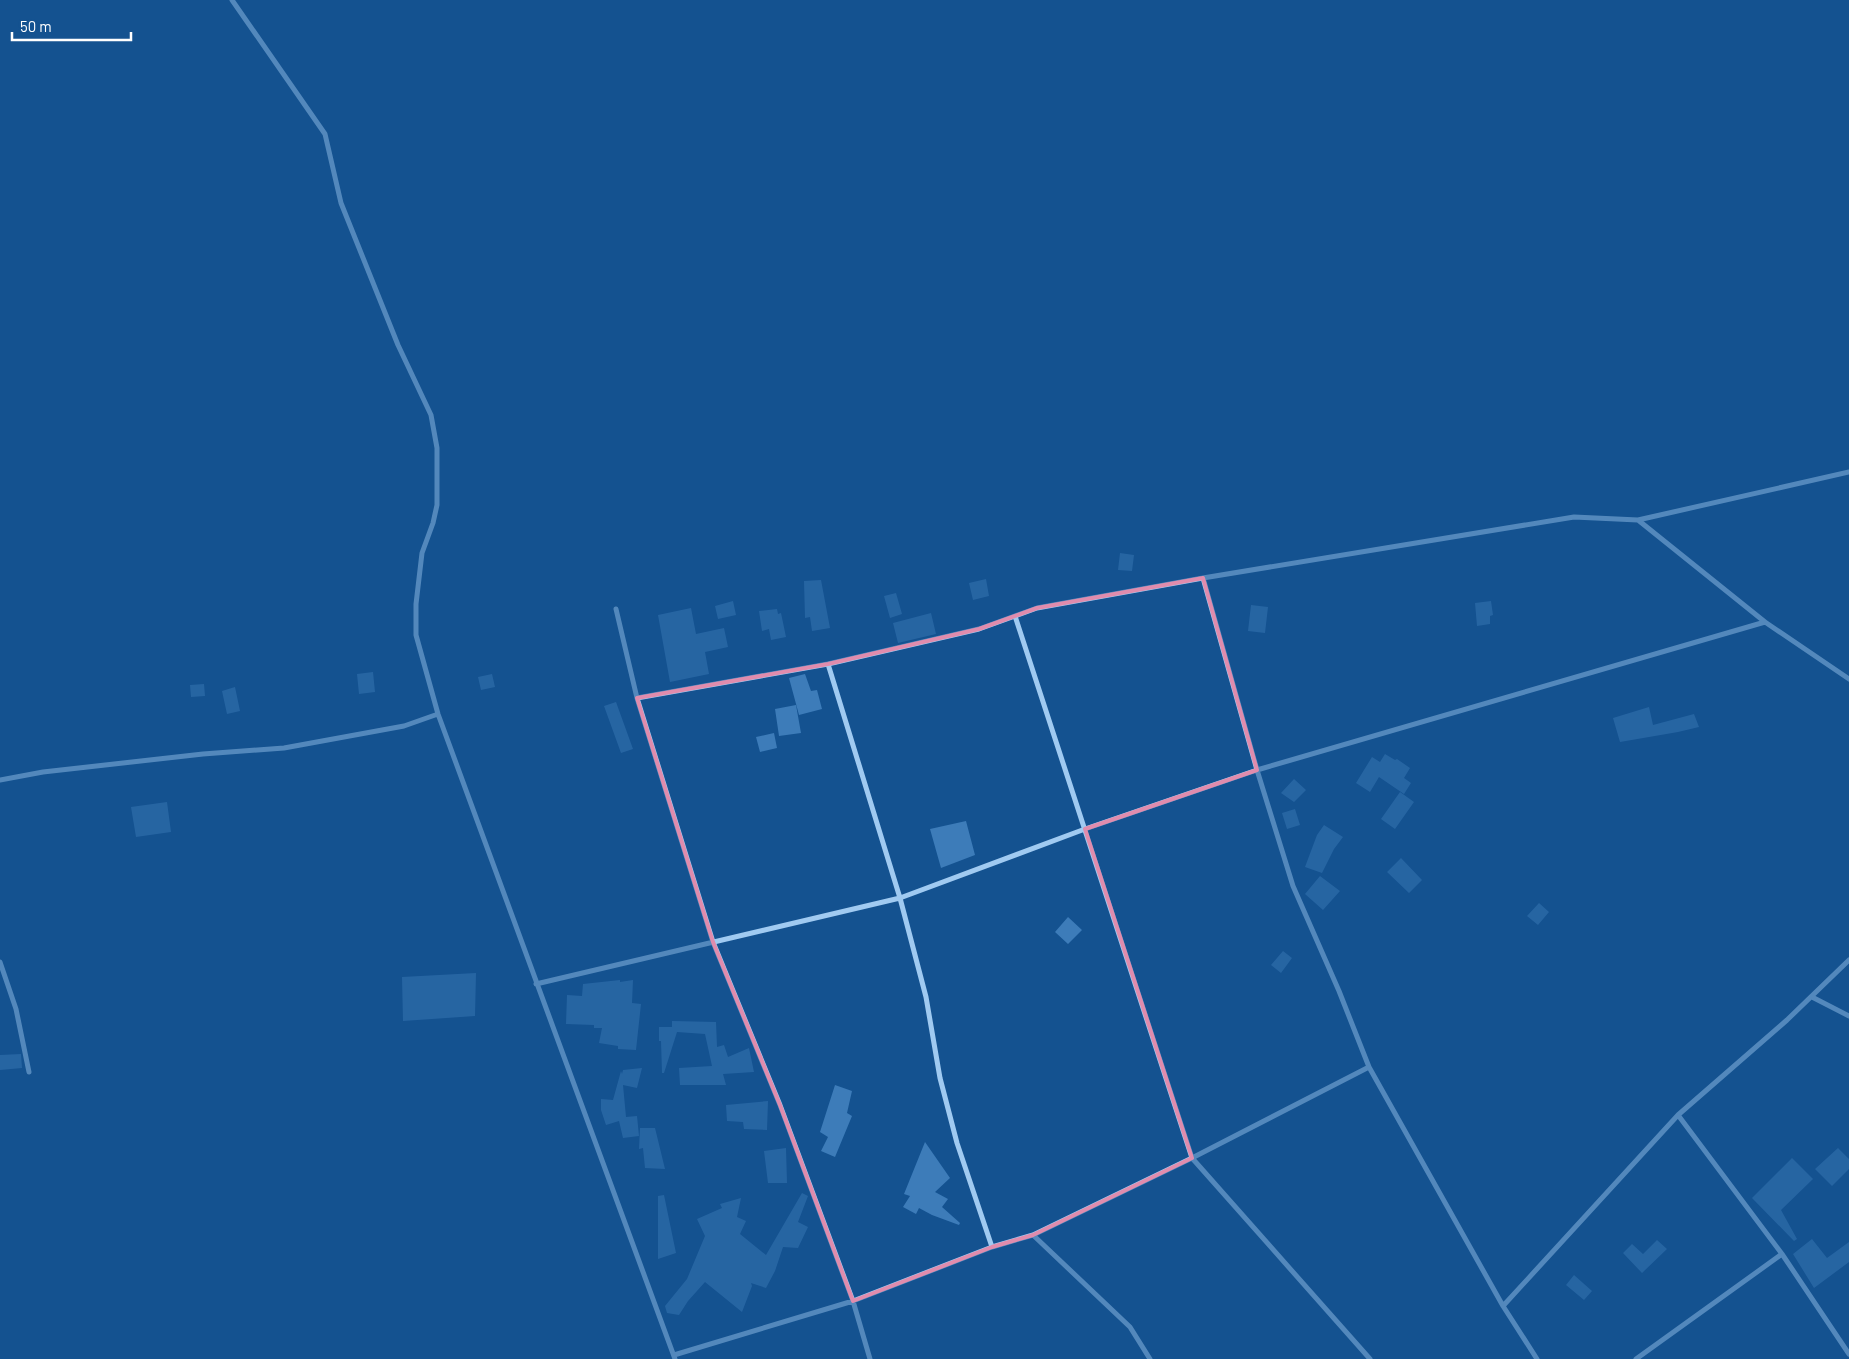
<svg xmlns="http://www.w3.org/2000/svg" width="1849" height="1359" font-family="Barlow,sans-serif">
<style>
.building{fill:#3d7cb9}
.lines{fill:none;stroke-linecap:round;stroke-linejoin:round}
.street{stroke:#a0caf1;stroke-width:5}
.marked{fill:none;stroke:#e08cad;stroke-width:4;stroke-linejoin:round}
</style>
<rect width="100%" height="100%" fill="#145290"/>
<path class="building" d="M1120,553L1134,555L1132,571L1118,570Z
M986,579L989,596L973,600L969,583Z
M821,580L830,628L812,631L810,617L805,618L804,581Z
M896,593L902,614L890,618L884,596Z
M733,601L736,615L718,619L715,606Z
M1491,601L1493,615L1490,616V624L1477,626L1475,603Z
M1251,605L1268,607L1265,633L1248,631Z
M691,608L696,634L724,628L728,647L705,652L709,674L670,682L658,615Z
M777,609L778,614L781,613L786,637L771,640L769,629L762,631L759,611Z
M931,613L936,634L898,643L893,623Z
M373,672L375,692L359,694L357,674Z
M492,674L495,687L481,690L478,677Z
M805,674L811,691L817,690L822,709L799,715L789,678Z
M204,684L205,696L191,697L190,685Z
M235,687L240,711L227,714L222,691Z
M616,702L633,749L621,753L604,706Z
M796,705L801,733L779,736L775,709Z
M1649,707L1653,725L1694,714L1699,727L1678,732L1620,742L1613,718Z
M774,733L777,748L760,752L756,737Z
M1385,754L1395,760L1397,759L1410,768L1404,778L1411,783L1404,794L1379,777L1370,792L1356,783L1372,757L1380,762Z
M1294,779L1306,790L1294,802L1281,793Z
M1400,792L1414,802L1395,829L1381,819Z
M167,802L171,832L136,837L131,807Z
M1295,809L1300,825L1287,829L1282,813Z
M966,821L975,855L941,868L930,829Z
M1324,825L1343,837L1334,849L1322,873L1305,867L1317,835Z
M1401,858L1422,880L1409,893L1387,872Z
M1320,876L1340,891L1323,910L1305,894Z
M1539,903L1549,912L1538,925L1527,916Z
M1068,917L1082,930L1068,944L1055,932Z
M1283,951L1292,958L1281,973L1271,965Z
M476,973L475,1016L403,1021L402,977Z
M620,980V982L633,980L632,1003L641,1004L636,1050L618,1049V1046L599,1043L602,1028H594V1025L566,1024L567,995L582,996L583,984Z
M672,1021L716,1022L717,1047L724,1045L728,1057L749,1048L754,1072L723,1074L726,1085H680L679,1068L712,1066L705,1034L677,1032L664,1073H662L661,1041H659V1027H672Z
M21,1054L22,1068L0,1070V1055Z
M642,1068L637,1088L623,1085L626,1117L637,1116L639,1136L623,1138L619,1121L606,1125L601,1110V1099L613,1100L621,1071L622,1074L623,1070Z
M835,1085L852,1091L847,1113L852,1116L835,1157L821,1151L828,1137L820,1132Z
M768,1101L767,1130L744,1129L743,1122L727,1121L726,1105Z
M640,1128H655L665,1169L645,1168L643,1148L639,1149Z
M925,1142L950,1178L935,1192L948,1199L942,1207L960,1223L959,1225L932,1215L919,1208L916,1214L903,1207L910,1196L904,1194Z
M786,1148L787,1183H768L764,1151Z
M1838,1148L1849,1159V1169L1832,1186L1815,1169Z
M1792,1158L1813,1179L1781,1210L1797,1239L1794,1241L1752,1198Z
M802,1193L808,1196L798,1222L808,1227L798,1248L783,1247L775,1271L766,1288L751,1283L752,1286L742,1312L705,1282L688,1301L679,1315L667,1313L665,1306L687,1279L705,1236L697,1219L722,1208L720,1204L741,1198L737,1217L746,1221L740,1234L766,1255Z
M664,1195L676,1253L658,1259V1196Z
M1812,1239L1827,1258L1849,1242V1262L1814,1288L1793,1254Z
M1657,1240L1667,1249L1642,1273L1623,1253L1632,1244L1643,1254Z
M1574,1275L1592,1291L1584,1300L1566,1285Z"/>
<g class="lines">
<path class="street" d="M232,0L325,134L341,203L398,345L431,415L437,448V505L433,523L422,553L416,604V635L438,714L675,1359
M1638,520L1849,472
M1203,578L1257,770L1293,886L1339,991L1369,1067
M616,609L637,698L713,942L780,1105L853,1301L870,1359
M1015,616L1192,1158L1370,1359
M828,664L900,898L926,997L940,1078L957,1143L992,1247
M637,698L828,664L979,629L1037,608L1203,578L1574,517L1638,520L1765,622L1849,679
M0,780L43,772L203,754L284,748L404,726L438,714
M0,962L16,1009L29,1072
M536,984L900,898L1085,829L1257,770L1765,622
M1812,997L1849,1016
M1678,1115L1782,1254L1849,1354
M1033,1235L1130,1327L1150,1359
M1503,1306L1678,1115L1787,1020L1849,960
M674,1355L853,1301L992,1247L1033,1235L1192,1158L1369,1067L1503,1306L1537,1359
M1636,1359L1782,1254"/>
</g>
<path d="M0 0H1849V1359H0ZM1203,578L1257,770L1085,829L1192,1158L1033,1235L992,1247L853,1301L780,1105L713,942L637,698L828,664L979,629L1037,608Z" fill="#145290" fill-opacity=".55" fill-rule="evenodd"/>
<path class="marked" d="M1203,578L1257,770L1085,829L1192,1158L1033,1235L992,1247L853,1301L780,1105L713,942L637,698L828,664L979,629L1037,608Z"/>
<path d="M12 32v8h119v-8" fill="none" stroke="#ffffff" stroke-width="2.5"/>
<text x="20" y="32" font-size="15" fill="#ffffff" stroke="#145290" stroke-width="4" paint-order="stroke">50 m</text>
</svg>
